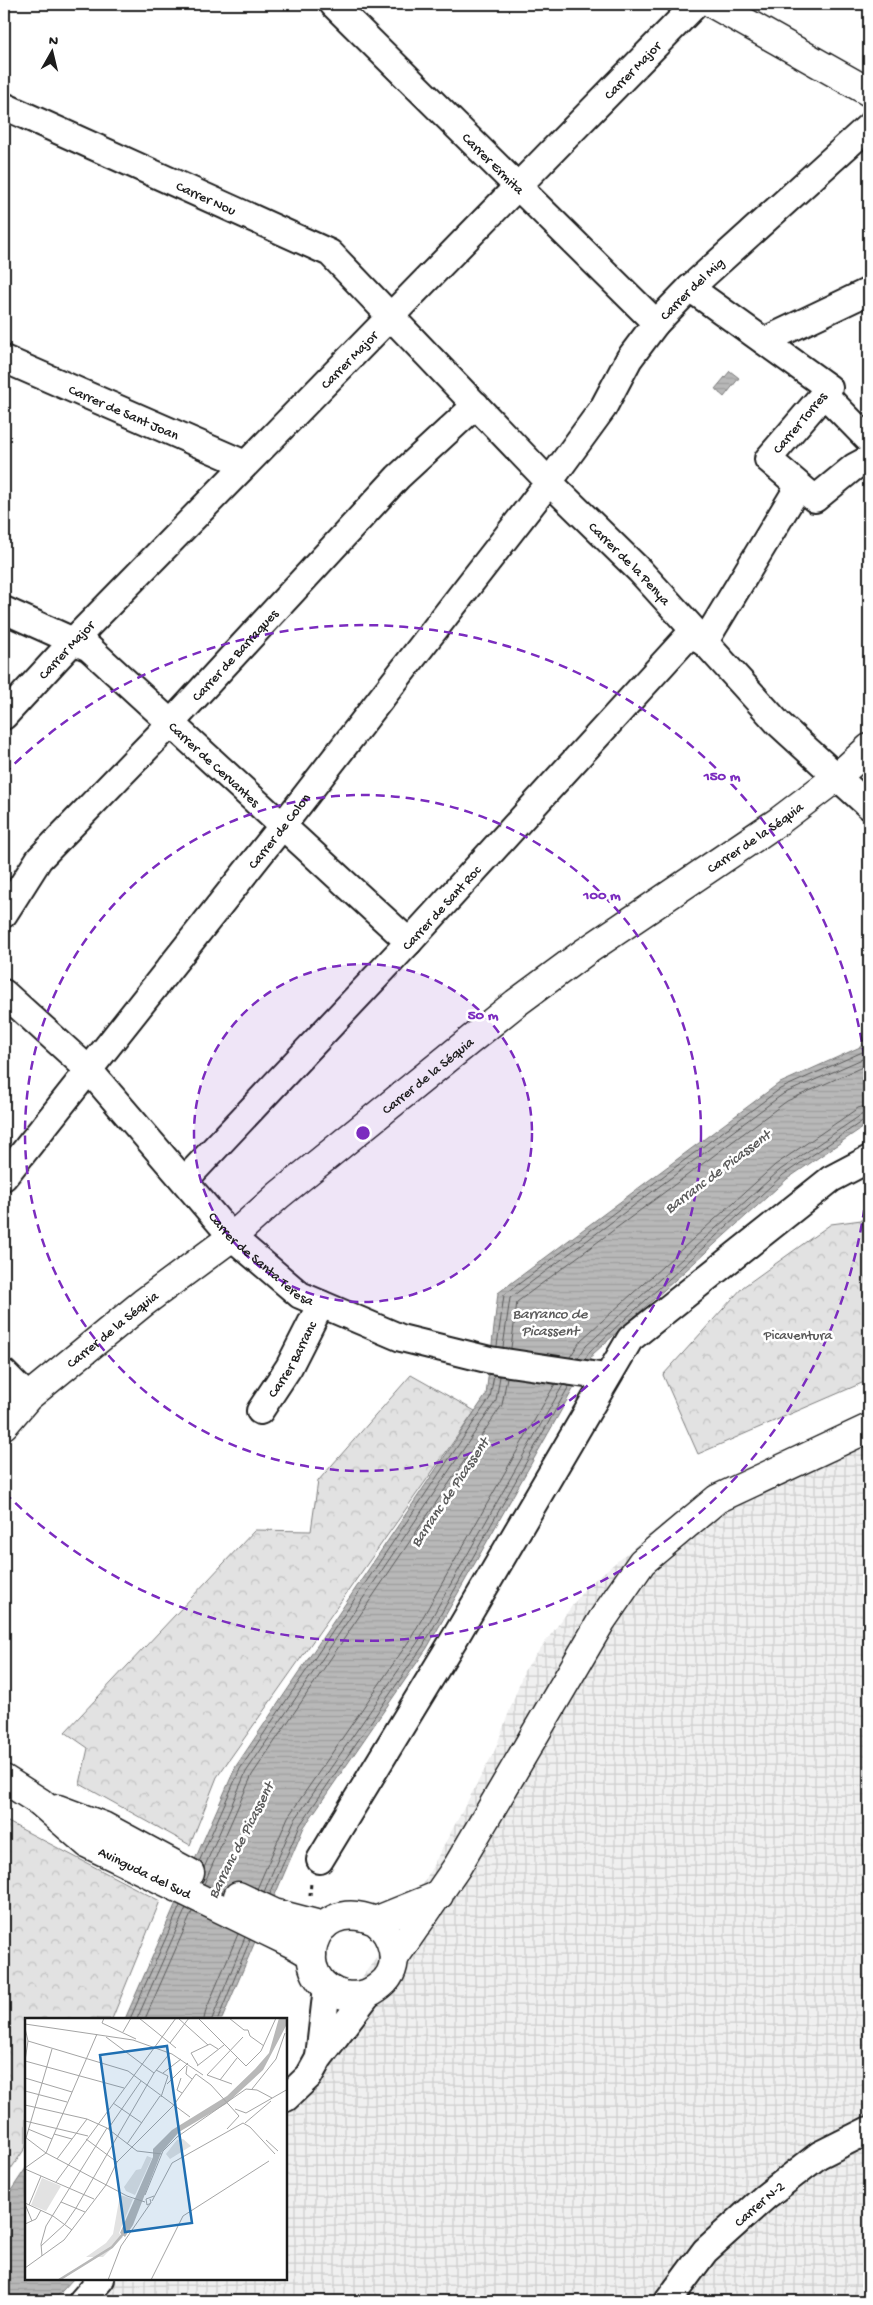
<svg xmlns="http://www.w3.org/2000/svg" width="873" height="2305" font-family="'Gochi Hand',sans-serif">
<style>
.industrial{fill:url(#industrial-grid)}
.forest{fill:url(#forest-crowns);stroke:#7f7f7f}
.water{fill:url(#water-rules);stroke:#7a7a7a}
.lines{fill:none;stroke-linecap:round;stroke-linejoin:round}
.shore{stroke:#5a5a5a;stroke-width:1}
.street-casing{stroke:#1c1c1c;stroke-width:30}
.secondary-casing{stroke:#1c1c1c;stroke-width:31}
.path{stroke:#1c1c1c;stroke-width:3;stroke-dasharray:4 4;stroke-linecap:butt}
.street{stroke:#fff;stroke-width:26}
.secondary{stroke:#fff;stroke-width:28}
.ring{fill:none;stroke:#7b2cbf;stroke-width:2.5;stroke-dasharray:9 6}
.labels{text-anchor:middle;stroke-width:5;stroke-linejoin:round;paint-order:stroke}
.street-label{font-size:14px;fill:#1c1c1c;stroke:#fff}
.park-label{font-size:14px;fill:#575757;stroke:#fff}
.water-label{font-size:15px;font-style:italic;fill:#5a5a5a;stroke:#fff}
.inset-river{fill:none;stroke:#b8b8b8;stroke-width:2.5}
.inset-road{fill:none;stroke:#a4a4a4;stroke-width:1}
.view{fill:#1f6fb2;fill-opacity:0.15;stroke:#1f6fb2;stroke-width:2.5}
.inset-edge{fill:none;stroke:#1c1c1c;stroke-width:2.5}
.centre{fill:#7b2cbf;stroke:#fff;stroke-width:2.5}
.ring-label{font-size:15px;text-anchor:middle;font-weight:bold;fill:#7b2cbf;stroke:#fff;stroke-width:5;stroke-linejoin:round;paint-order:stroke}
</style>
<defs>
<pattern id="industrial-grid" width="8" height="8" patternUnits="userSpaceOnUse" patternTransform="scale(1.25)"><rect width="8" height="8" fill="#f0f0f0"/><path d="M0 4h8M4 0v8" fill="none" stroke="#cdcdcd"/></pattern>
<pattern id="forest-crowns" width="20" height="18" patternUnits="userSpaceOnUse" patternTransform="scale(1.25)"><rect width="20" height="18" fill="#e2e2e2"/><path d="M2 6a3 3 0 1 1 6 0M12 15a3 3 0 1 1 6 0" fill="none" stroke="#c1c1c1"/></pattern>
<pattern id="water-rules" width="6" height="5" patternUnits="userSpaceOnUse" patternTransform="scale(1.25)"><rect width="6" height="5" fill="#b8b8b8"/><path d="M0 2.5h6" fill="none" stroke="#9e9e9e"/></pattern>
</defs>
<rect width="100%" height="100%" fill="#fff"/>
<filter id="ink" filterUnits="userSpaceOnUse"><feTurbulence type="fractalNoise" baseFrequency=".02" numOctaves="2"/><feDisplacementMap in="SourceGraphic" scale="10" xChannelSelector="R" yChannelSelector="G"/><feConvolveMatrix kernelMatrix="1 2 1 2 8 2 1 2 1" color-interpolation-filters="sRGB"/></filter>
<g filter="url(#ink)">
<path class="industrial" d="M869,1432V2301H99L118,2279H286V2084L407,1914L495,1750L524,1671L586,1587L672,1516L820,1449Z"/>
<path class="forest" d="M869,1219V1380L698,1454L663,1375L743,1287L831,1224Z
M411,1375L475,1411L217,1777L190,1845L80,1784L88,1748L65,1732L255,1530L311,1531L318,1481Z
M4,1820L160,1901L112,2019H26V2147L4,2179Z"/>
<path class="water" d="M730,371L739,378L724,397L715,389Z
M869,1043V1123L787,1179L593,1354L427,1648L304,1827L222,2019H125L236,1766L486,1395L498,1293L778,1084Z
M26,2168V2279H73L53,2301H4V2201Z"/>
<g class="lines">
<path class="shore" d="M497,1346L504,1295L780,1089L869,1049
M503,1347L510,1298L783,1094L869,1056
M511,1348L517,1302L787,1101L869,1064
M570,1357L581,1340L775,1165L858,1108L869,1105
M578,1358L586,1346L780,1170L861,1115L869,1113
M585,1359L590,1351L783,1175L864,1120L869,1119
M199,1862L240,1769L490,1398L494,1375
M204,1868L246,1772L496,1401L500,1376
M204,1884L252,1775L502,1405L507,1377
M257,1889L288,1817L411,1638L555,1384
M264,1892L294,1821L418,1642L563,1385
M270,1894L300,1825L423,1646L569,1386
M130,2019L180,1906
M137,2019L186,1908
M145,2019L192,1912
M204,2019L206,2010L238,1934
M212,2019L245,1937
M218,2019L250,1940"/>
<g class="street-casing">
<g id="street">
<path id="s1" d="M333,4L656,323"/>
<path id="s2" d="M4,106L330,253L549,482L640,571L778,723L869,806"/>
<path d="M690,288L829,388L768,459L815,499L854,467L869,459"/>
<path d="M764,341L869,291"/>
<path id="s3" d="M4,359L245,464"/>
<path d="M824,394L869,440"/>
<path id="s4" d="M4,610L89,648L409,942"/>
<path d="M704,643L799,486"/>
<path id="s5" d="M4,716L74,640L696,4"/>
<path id="s6" d="M4,914L39,859L171,723L398,477L476,405"/>
<path id="s7" d="M4,993L89,1070L232,1237L300,1295L401,1338L490,1360L606,1377"/>
<path id="s8" d="M4,1177L283,825L549,482L603,408L629,359L656,323L690,288L869,126"/>
<path id="s9" d="M185,1180L409,942L693,631"/>
<path d="M4,1373L28,1397"/>
<path id="s10" d="M260,1411L289,1367L321,1304"/>
<path d="M320,1860L456,1636L630,1339L831,1179L869,1159"/>
<path d="M319,2057L327,1987"/>
<path d="M286,2098L309,2076L319,2058L368,1994"/>
<path d="M82,2301L101,2279"/>
<path id="s11" d="M668,2301L705,2251L765,2197L819,2155L869,2130"/>
</g>
</g>
<g class="secondary-casing">
<g id="secondary">
<path d="M713,4L869,92"/>
<path id="s12" d="M4,1425L28,1397L143,1303L232,1237L279,1195L516,1003L585,952L779,821L837,777L869,748"/>
<path id="s13" d="M4,1779L40,1802L88,1844L293,1944L312,1955"/>
<path d="M58,1809L103,1826L190,1873"/>
<path d="M238,1896L274,1913L324,1926"/>
<path d="M375,1921C392,1934 402,1963 385,1981C373,1993 361,1998 344,1995C288,1982 309,1893 375,1921L439,1895"/>
<path d="M394,1958L457,1867L602,1620L642,1562L717,1499L869,1428"/>
</g>
</g>
<path class="path" d="M310,1896L311,1882"/>
<use href="#street" class="street"/>
<use href="#secondary" class="secondary"/>
</g>
</g>
<circle cx="363" cy="1133" r="169" fill="#7b2cbf" fill-opacity=".12"/>
<g class="ring">
<circle cx="363" cy="1133" r="169"/>
<circle cx="363" cy="1133" r="338"/>
<path d="M869 1164A507 507 0 0 1 4 1492M4 774A507 507 0 0 1 869 1102"/>
</g>
<g class="labels">
<g class="street-label">
<text dy="5" stroke="none"><textPath href="#s5" startOffset="901">Carrer Major</textPath></text>
<text dy="5" stroke="none"><textPath href="#s1" startOffset="226">Carrer Ermita</textPath></text>
<text dy="5" stroke="none"><textPath href="#s2" startOffset="222">Carrer Nou</textPath></text>
<text dy="5" stroke="none"><textPath href="#s8" startOffset="1125">Carrer del Mig</textPath></text>
<text dy="5" stroke="none"><textPath href="#s5" startOffset="496">Carrer Major</textPath></text>
<text dy="5" stroke="none"><textPath href="#s3" startOffset="131">Carrer de Sant Joan</textPath></text>
<text transform="translate(799 422) rotate(-50)" y="5">Carrer Torres</text>
<text dy="5" stroke="none"><textPath href="#s2" startOffset="789">Carrer de la Penya</textPath></text>
<text dy="5" stroke="none"><textPath href="#s5" startOffset="91">Carrer Major</textPath></text>
<text dy="5" stroke="none"><textPath href="#s6" startOffset="348">Carrer de Barraques</textPath></text>
<text dy="5" stroke="none"><textPath href="#s4" startOffset="264">Carrer de Cervantes</textPath></text>
<text dy="5" stroke="none"><textPath href="#s8" startOffset="442">Carrer de Colon</textPath></text>
<text dy="5" stroke="none"><textPath href="#s12" startOffset="955">Carrer de la Séquia</textPath></text>
<text dy="5" stroke="none"><textPath href="#s9" startOffset="374">Carrer de Sant Roc</textPath></text>
<text dy="5" stroke="none"><textPath href="#s12" startOffset="550">Carrer de la Séquia</textPath></text>
<text dy="5" stroke="none"><textPath href="#s7" startOffset="371">Carrer de Santa Teresa</textPath></text>
<text dy="5" stroke="none"><textPath href="#s12" startOffset="145">Carrer de la Séquia</textPath></text>
<text dy="5" stroke="none"><textPath href="#s10" startOffset="61">Carrer Barranc</textPath></text>
<text dy="5" stroke="none"><textPath href="#s13" startOffset="170">Avinguda del Sud</textPath></text>
<text dy="5" stroke="none"><textPath href="#s11" startOffset="134">Carrer N-2</textPath></text>
</g>
<g class="park-label">
<text x="798" y="1339">Picaventura</text>
</g>
<g class="water-label">
<text transform="translate(717 1171) rotate(-37)" y="5">Barranc de Picassent</text>
<text x="550" y="1318">Barranco de<tspan x="550" dy="17">Picassent</tspan></text>
<text transform="translate(449 1492) rotate(-56)" y="5">Barranc de Picassent</text>
<text transform="translate(240 1840) rotate(-63)" y="5">Barranc de Picassent</text>
</g>
</g>
<g transform="translate(25 2018)">
<rect width="262" height="262" fill="#fff"/>
<path d="M158,121L166,128L145,141L141,136L152,122ZM122,138L127,140L110,177L101,173L99,169L111,152L116,151ZM17,160L36,168L21,193L6,187ZM95,177L108,181L94,215L98,219L78,239H61L81,225L88,216Z" fill="#e2e2e2"/>
<path d="M254,0H262V6L238,52L201,86L154,114L136,135L108,207L100,219L95,215L128,139V131L147,112L202,78L230,51L244,35Z" fill="#b8b8b8"/>
<path class="inset-river" d="M34,262L87,229L98,216"/>
<path class="inset-road" d="M79,0L77,5L111,21M114,0L151,30M153,0L183,27M173,0L221,48L236,33L251,0M204,0L219,12H223L225,18L239,28M0,6L108,22L147,36L178,57M0,10L3,23L0,43M98,14L106,0M81,19L129,55M3,23L103,53L165,99M145,25L164,0M0,43L99,70M173,47L166,35L185,26L193,31M162,48L161,56L167,61M172,48L199,27M131,52L143,58L136,79M138,55L156,41M182,57L218,19M182,57L207,66M0,60L47,74M156,60L152,72L157,75M195,62L212,40M142,66L163,45M227,71L251,41L260,15M0,73L42,84M88,85L117,105M0,87L62,101L82,110L112,133L137,136M210,91L221,95L263,71M0,103L63,118M220,105L246,83M3,111L27,121M83,111L116,63M202,111L214,98M29,116L47,121M0,119L21,135L102,178L120,184M1,120L27,31M61,121L92,144M241,122L253,133M102,126L135,78M32,141L62,101M0,150L21,135L72,16M0,151L69,181M31,164L151,0M120,177L138,133L152,119L221,71L232,72L247,80M125,181L126,185L122,187L121,181L129,178M127,183L147,145L218,105L225,109L250,136M36,184L60,194M0,185L28,198L47,212M0,186L7,203M4,187L16,158M0,206L11,201L16,192M16,228L40,206L51,190L129,55L145,35M17,238L16,226L21,208L82,110M0,250L39,222L81,167L92,144L148,88L171,56L186,67L214,98M83,262L96,228L125,186M126,262L158,198L244,143"/>
<path class="view" d="M142,28L167,205L100,214L75,37Z"/>
<rect width="262" height="262" class="inset-edge"/>
</g>
<circle cx="363" cy="1133" r="8" class="centre"/>
<g class="ring-label">
<text x="722" y="780">150 m</text>
<text x="602" y="899">100 m</text>
<text x="483" y="1019">50 m</text>
</g>
<rect width="873" height="2305" fill="none" stroke="#fff" stroke-width="20"/>
<rect x="10" y="10" width="853" height="2285" fill="none" stroke="#1c1c1c" stroke-width="2" filter="url(#ink)"/>
<g transform="translate(52 52) rotate(8)" stroke="#ffffff" stroke-width="4" paint-order="stroke">
<path d="M0-4L9 19L0 12L-9 19Z" fill="#1c1c1c"/>
<text y="-8" font-size="14" font-weight="bold" text-anchor="middle" fill="#1c1c1c">N</text>
</g>
</svg>
